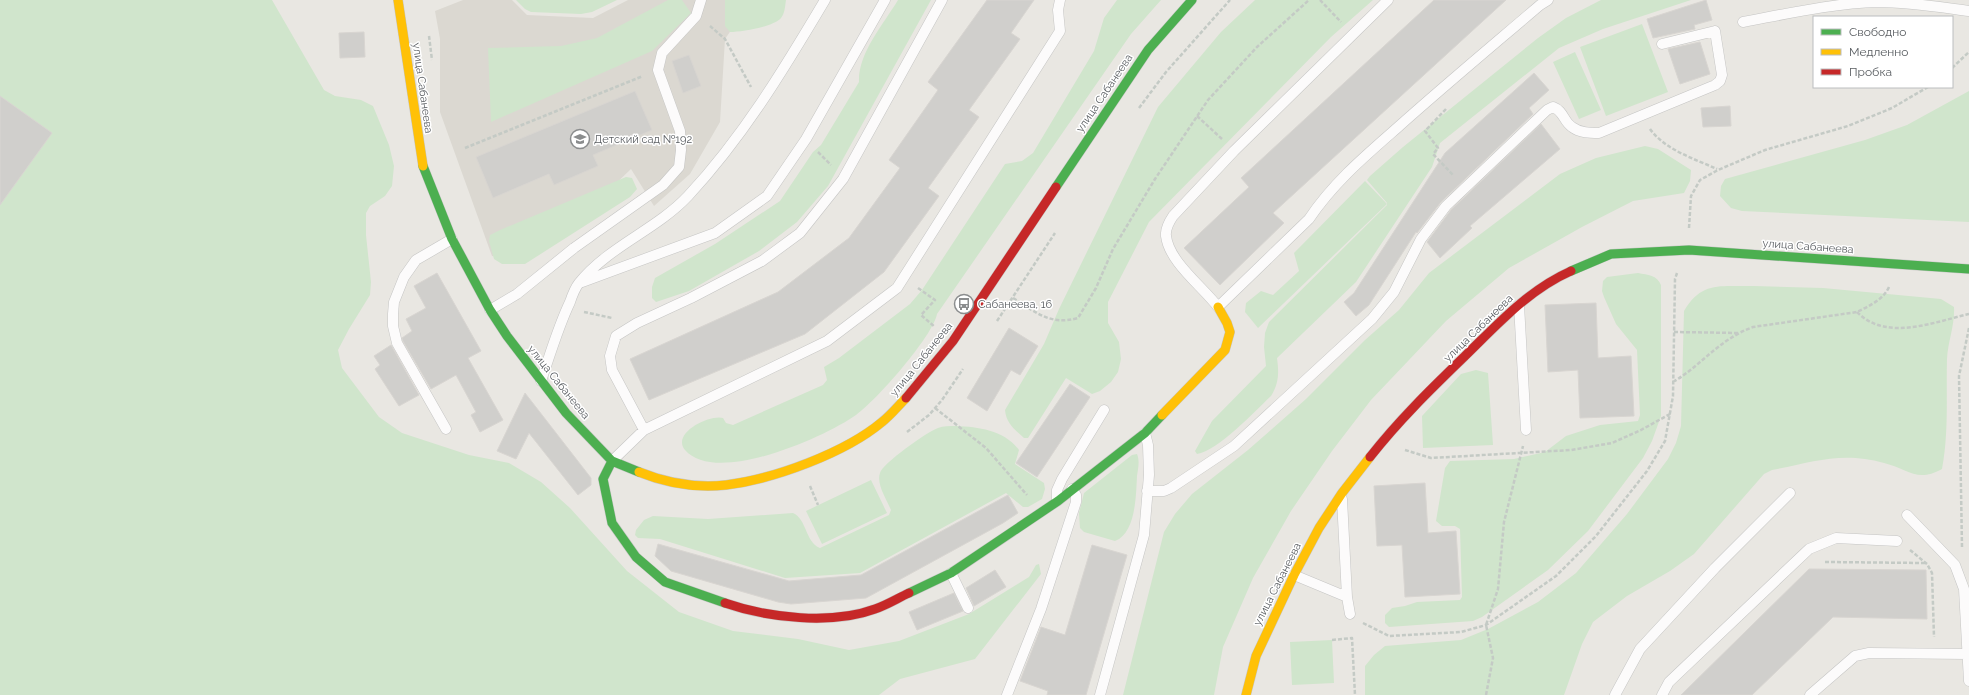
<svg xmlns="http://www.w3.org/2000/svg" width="1969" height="695" font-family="Raleway,sans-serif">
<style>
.education{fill:#dbd8d1}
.green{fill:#d0e5cc}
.building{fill:#d0cfcc;stroke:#d8d5d1}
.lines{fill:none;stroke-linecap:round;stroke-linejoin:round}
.lane-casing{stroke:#c5c5c4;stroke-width:11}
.fast-casing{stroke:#c6c6c5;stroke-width:10}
.slow-casing{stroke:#c6c6c5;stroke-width:10}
.jam-casing{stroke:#c6c6c5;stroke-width:10}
.path{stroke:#c4cac5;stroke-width:2.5;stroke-dasharray:4 2;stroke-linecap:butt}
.lane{stroke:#fcfbfb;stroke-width:10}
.fast{stroke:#4caf50;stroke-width:9}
.slow{stroke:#ffc107;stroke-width:9}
.jam{stroke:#c62828;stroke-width:9}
.labels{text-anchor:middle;stroke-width:3;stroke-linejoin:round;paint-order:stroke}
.street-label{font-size:11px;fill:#585c60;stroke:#fff}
.poi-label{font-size:11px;fill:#585c60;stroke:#fff;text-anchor:start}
</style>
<rect width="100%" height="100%" fill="#e9e7e2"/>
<path class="education" d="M463,0H512L527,15L593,18L628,0H752L725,39L720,122L690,174L654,206L631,169L562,235L528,259L492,256L440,112V39L435,11Z"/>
<path class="green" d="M0,0H272L324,90L335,96L361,100L373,106L389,145L394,166L392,186L385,196L370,206L366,213V235L371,282L370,295L349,329L338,350L342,368L379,417L402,433L469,455L509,463L541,482L570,508L627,571L679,612L733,631L798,639L849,650L899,641L969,614L1029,577L1036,565L1039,564L1041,574L975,659L900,679L879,695H0Z
M516,0H617L592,12L581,14L531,12L525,9Z
M668,0H682L691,13L652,51L491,122L488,48L561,46L597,38Z
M725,0H786C785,6 785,13 781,18C773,27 742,32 730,32L725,26Z
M898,0H931L828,186L797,222L759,251L689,291L656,302L652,298V287L655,278L715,244L780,201L813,152L821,145L859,82C858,53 883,25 898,0Z
M1117,0H1161L1131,34L937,314C933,336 876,401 856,415C825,437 716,486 685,450C671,433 710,414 723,418L726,423L733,425L823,385L827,380L824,367L839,358L910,304L922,290L1005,164L1022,161L1033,153L1094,51L1104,18Z
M1255,0H1373L1331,37L1149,222L1108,302V323L1119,342L1121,359L1118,372L1111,382L1100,391L1092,394L1066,378L1028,438H1024C1015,430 1006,423 1005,410L1044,344L1059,309L1158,107L1221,32Z
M1601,0H1691L1603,29L1559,48L1440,143L1432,167L1356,282L1277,358C1279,373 1279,383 1271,396C1255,411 1218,451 1197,454L1195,451L1212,421L1266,366L1264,347L1265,333L1269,322L1387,205V203L1367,180L1370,176L1403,147L1538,38L1566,18Z
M1642,24L1668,92L1606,116L1580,47Z
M1575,52L1601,110L1579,119L1553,62Z
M1969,91V222L1742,211L1731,208L1720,196L1721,186L1725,179L1865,140L1907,125Z
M1645,146L1658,149L1691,170L1690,181L1684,193L1633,201L1582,227L1509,268L1446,321L1371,400L1332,451L1291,511L1253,578L1223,647L1214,695H1123L1164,532L1175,514L1192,494L1248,450L1306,399L1365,340L1399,310L1429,273L1560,174L1596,158Z
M626,177L632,178L637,189L630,197L525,264H502L494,259L489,241L490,235L500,230Z
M1365,181L1387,204L1258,328L1245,312L1246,303L1261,291L1273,295L1299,271L1294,253Z
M1638,273C1648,275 1657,275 1661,285V416L1652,441L1643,458L1588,531L1548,570L1482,617L1473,621L1389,627L1385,623V615L1392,608L1405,606L1417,602L1460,600L1462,597L1460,529L1455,526H1442L1436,521L1445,468L1450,461L1514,459L1545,452L1566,436L1600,425L1638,421L1640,415L1637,350L1616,324L1604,297L1602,291L1603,281L1607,277Z
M1754,286L1823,288L1941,299L1954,307C1955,325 1948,341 1947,359C1946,396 1949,432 1942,469C1917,483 1908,469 1884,463C1842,451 1813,462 1772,470L1764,474L1694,554L1670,571L1627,596L1593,622L1582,644L1564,695H1365V666L1374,655L1385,646L1461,640L1488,629L1538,602L1576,573L1627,514L1668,459L1676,443L1681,426L1684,311C1702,280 1722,287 1754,286Z
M1476,370L1488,373L1493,445L1423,448L1422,416L1461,374Z
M956,426C979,427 1004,430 1019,450L1015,464L1044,483L1045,489L1042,499L1028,507H1023L1006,493L860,573L785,578L660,539L638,538L635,535L636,530L644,520L653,516L708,519L793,513C807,519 805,542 820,548L889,515L891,510C887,500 876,484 880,473C882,464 928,431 938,428C943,426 950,426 956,426Z
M1137,454C1140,461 1138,469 1137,476C1136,495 1136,533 1115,541L1084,532L1080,528L1079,513L1084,493L1132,455Z
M871,480L887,513L822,544L806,511Z
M1332,640L1334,683L1292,685L1290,642Z"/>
<path class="building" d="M987,0H1034L1011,33L1020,39L969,110L979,117L928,188L939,196L884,272L805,334L649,400L630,359L778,292L849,238L900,168L889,160L938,90L928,82Z
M1434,0H1506L1273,213L1284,223L1220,285L1184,248L1249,187L1241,178Z
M1706,0L1712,20L1694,25L1695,29L1653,38L1647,19Z
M364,32L365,57L340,58L339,33Z
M1700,42L1710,74L1680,84L1668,49Z
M689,55L701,86L683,93L672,61Z
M1534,73L1549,90L1529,108L1533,114L1441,202L1417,233L1416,232L1369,305L1356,316L1344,302L1354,293L1445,153Z
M635,91L652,130L593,155L598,166L554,185L549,174L493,198L476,157Z
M0,96L52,133L0,205Z
M1730,106L1731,126L1703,127L1701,108Z
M1541,124L1560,149L1470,226L1472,228L1440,258L1427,242L1451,210Z
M437,273L481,351L468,358L503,420L480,432L471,415L476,412L456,375L431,389L403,341L402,338L412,331L406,319L426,308L414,286Z
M1596,303L1598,358L1631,356L1634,416L1580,418L1578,370L1548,372L1545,305Z
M1009,328L1038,346L1020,375L1011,370L987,411L967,398Z
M391,345L419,395L399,406L375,369L380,365L374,356Z
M1070,384L1090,397L1037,477L1016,463Z
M525,393L591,478V485L578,495L529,433L516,459L497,451Z
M1425,483L1428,533L1456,531L1460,594L1405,597L1402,545L1377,546L1374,486Z
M1008,495L1018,513L1003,523L866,598L791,604L778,602L671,571L655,556L658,544L789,581L861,575Z
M1092,545L1127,555L1086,695H1047L1048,691L1020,681L1041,627L1065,635Z
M1809,569L1926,570L1927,619L1833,617L1752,695H1681Z
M995,570L1006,587L974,606L966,588Z
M954,593L963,611L917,630L909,612Z"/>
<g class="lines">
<g class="lane-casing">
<path id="lane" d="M1388,0L1234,151L1173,216C1169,222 1165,229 1166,236C1169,262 1203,287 1218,307L1309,219C1333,183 1365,156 1397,128C1444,86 1492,46 1540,5L1548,0
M1743,22C1786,14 1834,3 1878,2C1909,2 1939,7 1969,11
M582,282L715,233L767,196L806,139L885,0
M1519,305L1526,430
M490,310L517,294L574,248L663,185L679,167L681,150L680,131L658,70L662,53L696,16L701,0
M541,381C550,355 558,327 570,302C572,296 575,288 579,283C609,246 656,230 688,196C743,137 784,69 825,0
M446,429L397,343L393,326V314L394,302L404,277L416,260L452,239
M644,430L612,370L610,356L616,336L637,323L691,298L762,261L800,233L843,179L942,0
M612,461L644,430L827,341L897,288L1060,31L1058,10L1060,0
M1147,491H1164L1171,488L1234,446L1372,319L1394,292L1421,239L1446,206L1547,110L1553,107C1564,111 1563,121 1572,127C1580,133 1590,133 1599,133L1715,85L1720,81L1722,75L1715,31L1662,44
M1057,499V490L1062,479L1104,410
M1342,499L1347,597L1350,614
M1907,515L1955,565L1964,589L1969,681
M951,573L968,608
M1294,575L1347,597
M1007,695L1041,609L1076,502V495L1072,489
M1100,695L1144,535L1149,475L1148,445L1145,433
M1615,695L1640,649L1715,568L1790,493
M1662,695L1669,682L1809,549L1836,538L1897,541
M1810,695L1855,656L1869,653L1968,654"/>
</g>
<g class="fast-casing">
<path id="fast" d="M423,166L452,239L490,310L507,336L566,413L612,461L639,472
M1056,187L1148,50L1192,0
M1571,271L1611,254L1689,250L1969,269
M612,461L603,479L612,523L636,557L665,582L725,603
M909,593L951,573L1058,501L1145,433L1162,415"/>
</g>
<g class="slow-casing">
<path id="slow" d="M398,0L423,166
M1162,415L1225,350L1230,332L1227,323L1218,307
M639,472C666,483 697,488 726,485C774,479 845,453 882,422C891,415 898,406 906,398
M1246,695L1256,656L1294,575L1319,528L1342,493L1370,457"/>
</g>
<g class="jam-casing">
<path id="jam" d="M906,398L953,341L1056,187
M1370,457C1399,420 1431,389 1464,357C1497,325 1528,290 1571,271
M725,603C768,618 832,625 875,609C887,605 898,598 909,593"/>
</g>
<path class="path" d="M1320,0L1341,22
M710,26L725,39L751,87
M429,36L432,60
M1952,68L1969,52
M1139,108L1166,72L1230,0
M1446,109L1425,131L1438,148L1433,154L1453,175
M1197,116L1222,139
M1650,129C1665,150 1695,159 1717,169
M465,148L643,76
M818,152L831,165
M1689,228L1691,196L1700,180L1718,170L1765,150L1848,126L1892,108L1928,87
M918,288L935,300L921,315L935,327
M1013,298C1036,312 1050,326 1078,318L1096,288L1113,249L1155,179L1208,100L1257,47L1309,0
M584,312L612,318
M1857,312C1886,342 1934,322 1969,314
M997,321L1055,233
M1674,332L1739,333
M1673,382C1702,365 1718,340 1753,327L1857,312C1869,306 1883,300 1889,287
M935,408L986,448L1027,495
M907,432L929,415L942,400L963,369
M1405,450L1431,458L1571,450L1612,443L1641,430L1670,414
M810,486L818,505
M1962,547L1959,376L1969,328
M1910,550L1927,564L1932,573L1934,637
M1825,562L1925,563
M1363,623L1389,636L1461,632L1486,625L1556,576L1596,536L1647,471L1665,441L1673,396L1675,279L1677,273
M1332,640L1352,638L1355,695
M1486,695L1493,658L1486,625L1498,589L1504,522L1523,446"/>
<use href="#lane" class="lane"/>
<use href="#fast" class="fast"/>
<use href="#slow" class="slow"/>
<use href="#jam" class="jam"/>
</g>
<defs>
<g id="school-ring" transform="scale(1)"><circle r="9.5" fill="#fff" stroke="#8b8d8e" stroke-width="1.5"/><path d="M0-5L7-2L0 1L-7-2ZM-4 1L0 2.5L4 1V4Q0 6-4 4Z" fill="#8b8d8e"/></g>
<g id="bus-ring" transform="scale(1)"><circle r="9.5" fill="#fff" stroke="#8b8d8e" stroke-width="1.5"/><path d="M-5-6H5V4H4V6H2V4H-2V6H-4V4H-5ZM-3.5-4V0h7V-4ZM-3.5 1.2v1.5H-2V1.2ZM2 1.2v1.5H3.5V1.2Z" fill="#8b8d8e"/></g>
</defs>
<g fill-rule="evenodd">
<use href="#school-ring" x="580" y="139"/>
<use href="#bus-ring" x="964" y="304"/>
</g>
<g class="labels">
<g class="street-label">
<text transform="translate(423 88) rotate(82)" y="4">улица Сабанеева</text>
<text transform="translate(1104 93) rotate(-56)" y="4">улица Сабанеева</text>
<text transform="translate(1808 246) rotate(4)" y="4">улица Сабанеева</text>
<text transform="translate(1478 328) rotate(-44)" y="4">улица Сабанеева</text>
<text transform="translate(921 359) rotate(-51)" y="4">улица Сабанеева</text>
<text transform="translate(559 382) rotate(51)" y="4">улица Сабанеева</text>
<text transform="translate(1277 584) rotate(-63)" y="4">улица Сабанеева</text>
</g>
<g class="poi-label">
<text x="594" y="143">Детский сад №192</text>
<text x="978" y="308">Сабанеева, 16</text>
</g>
</g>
<rect x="1813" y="16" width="140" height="72" fill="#ffffff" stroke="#bcbebf"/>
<rect x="1821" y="29" width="20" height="6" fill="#4caf50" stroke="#bcbebf"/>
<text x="1849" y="36" font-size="12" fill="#585c60">Свободно</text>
<rect x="1821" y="49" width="20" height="6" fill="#ffc107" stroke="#bcbebf"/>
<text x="1849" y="56" font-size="12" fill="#585c60">Медленно</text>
<rect x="1821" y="69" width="20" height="6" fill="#c62828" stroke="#bcbebf"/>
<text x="1849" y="76" font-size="12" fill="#585c60">Пробка</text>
</svg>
